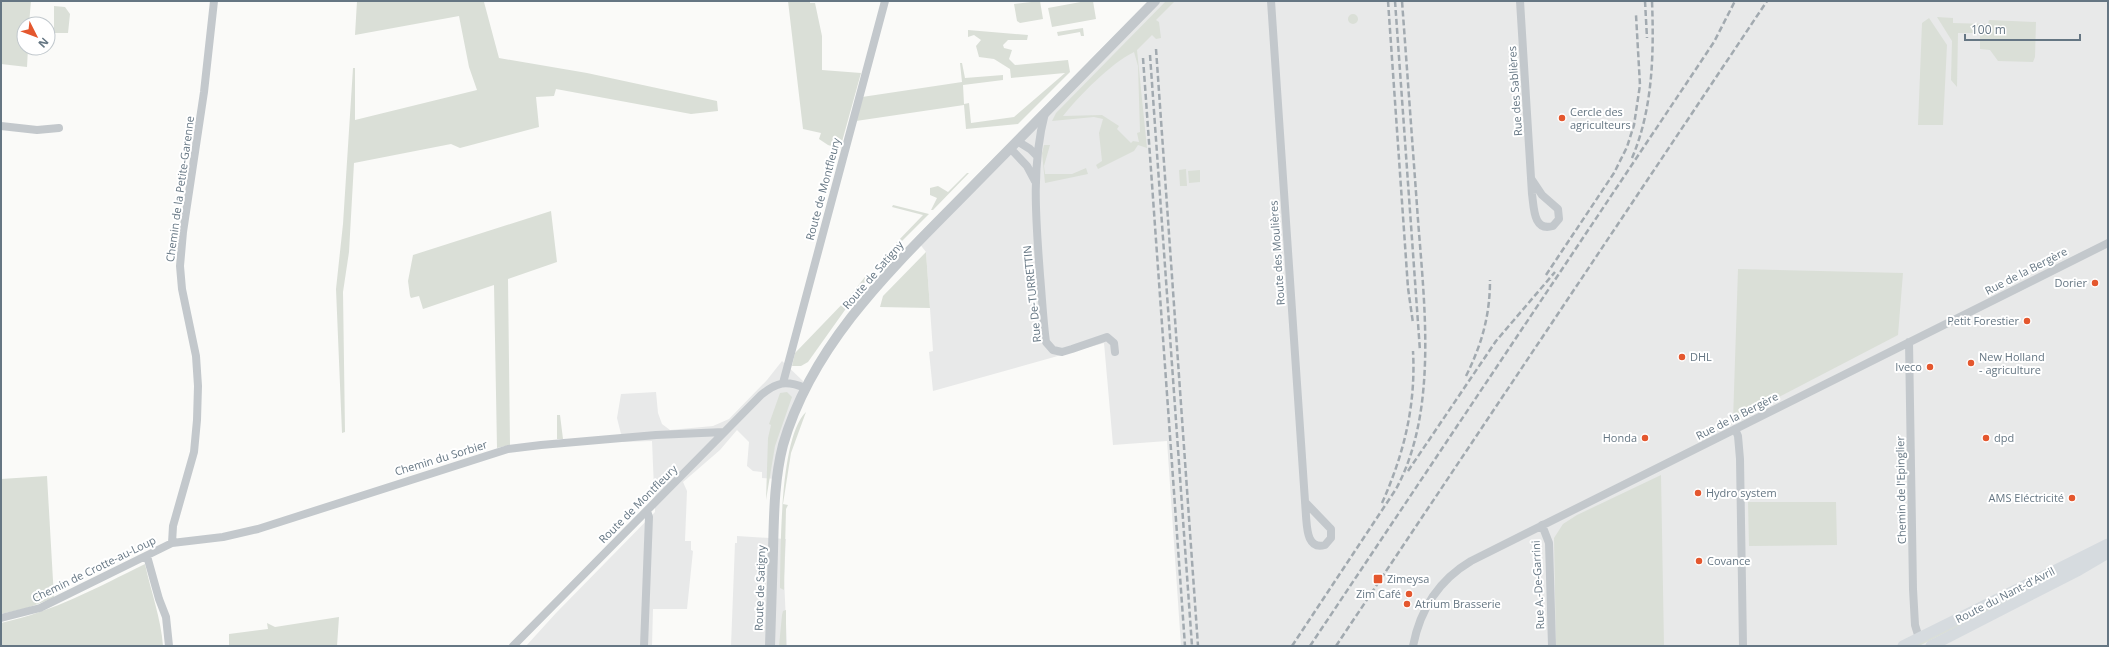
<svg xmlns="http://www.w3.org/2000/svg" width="2109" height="647" font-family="'Open Sans',sans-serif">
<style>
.built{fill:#e8e9e9}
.green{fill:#dadfd7;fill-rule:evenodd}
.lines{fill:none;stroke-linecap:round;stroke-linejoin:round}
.minor{stroke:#c3c8cc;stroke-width:8}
.tertiary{stroke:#c3c8cc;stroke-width:10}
.secondary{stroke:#d6dbdf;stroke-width:11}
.rail{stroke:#a2aab0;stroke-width:2.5;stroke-dasharray:6 3;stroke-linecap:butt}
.poi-dot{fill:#e4572e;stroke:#fff;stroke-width:1.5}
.labels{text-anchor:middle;stroke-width:4;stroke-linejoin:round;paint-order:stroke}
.street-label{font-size:11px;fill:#657683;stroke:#fff}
.poi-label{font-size:11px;fill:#657683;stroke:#fff;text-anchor:start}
</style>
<rect width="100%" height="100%" fill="#fafaf8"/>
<path class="built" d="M1148,1H2108V646H1181L1167,441L1113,445L1104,343L933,391L929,352L933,351L926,252L915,238Z
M782,361L803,381L801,399L778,479L762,478V472L753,471L747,466L749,442L737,430L720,450L683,482L687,491L685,541H691V550L693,551L687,609H653L652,646H526L556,613L655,512L652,441L623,442L617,418L621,394L656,392L658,413L662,424L670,430L713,426L729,419L767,380Z
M737,536L786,539L784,577L787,646H731L735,543H737Z"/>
<path class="green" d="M1,1H31L29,24H24V48H28L27,67L1,64Z
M357,1H487L484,2L499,58L587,73L717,101L718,111L691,114L556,89L554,96L536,97L539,127L460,148L451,144L354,163L349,252L343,292L345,432L342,433L336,289L343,224L353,68H355V120L477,90L469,67L459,16L355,35Z
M788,1H810V3H815L822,36V70L861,73L840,149L828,145L819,139L821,133L803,129Z
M1040,1L1043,19L1020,23L1017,21L1014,4Z
M1086,1H1093L1096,19L1052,27L1048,8Z
M1166,1H1175L1156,20L1159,22L1161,38L1156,39L1152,35L1137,50L1147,148L1138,145L1134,151L1098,169L1096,165L1102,161L1099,133L1103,119L1094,117L1052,121L1056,113ZM1134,52L1138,66L1140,132L1137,133L1139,142L1133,141L1131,143L1117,129L1119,126L1102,115L1063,116C1080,95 1110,64 1134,52Z
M54,6L65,7L70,14L68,33H54Z
M1348 19a5 5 0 1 1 10 0a5 5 0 1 1-10 0Z
M1937,17L1953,18V23L1988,24L1989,20L2036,22L2035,57L2033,62L1998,61L1990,50L1980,49V33H1958L1957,87L1951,80L1952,41Z
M1929,18L1947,45L1943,125H1918L1922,23Z
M1083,28L1084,36H1081L1080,32L1058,36L1057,32Z
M968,30L1028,35L1027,40H1008L1003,45L1004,48L1012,50L1009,59L1015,65L1068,60L1070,72L1018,124L966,129L964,105L856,121L862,97L962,82L960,63H962L965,78L1003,75V80L963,85L964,104L969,103L971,123L1014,117L1065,73L1011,78L1010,69L994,59L979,57L976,46L981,40L974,35L968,37Z
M1044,145H1050L1044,166L1045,174H1072L1086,168L1088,174L1045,183L1042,153Z
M1186,169L1187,186H1180L1179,170Z
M1200,170V182L1189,183L1188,171Z
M967,173H969L933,210H931L937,198L930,195V188L938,186L948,192Z
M893,205L929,214L898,245L896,243L923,215L892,207Z
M551,211L557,262L508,279L510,445L497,448L494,285L423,309L419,296L411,298L410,296L408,281L413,255Z
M926,252L930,308L880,307L883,296Z
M1738,269L1903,273L1898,335L1733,421Z
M865,277L867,279L808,362L801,366H792L795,353L849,297Z
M787,392L792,397L775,446L766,500L768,438L771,425L769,424L780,393Z
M806,412L791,453L783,504L788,505L786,509L784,590L780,588C781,550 779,438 806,412Z
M557,415H560L563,439H557Z
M1661,475L1664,646H1556L1554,538L1563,524L1577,515Z
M47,476L54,598L27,608L1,614V479Z
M1748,502H1836L1837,545L1749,546Z
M145,564C151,592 161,618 163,646H1V623C55,611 96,588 145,564Z
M2073,566L2074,568L1919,646H1914Z
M786,610V646H779L782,615L783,611Z
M339,617L337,646H229V634L268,629L267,623L275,627Z"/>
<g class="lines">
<path class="minor" d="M1271,1L1306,516C1307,528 1307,550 1325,545L1331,538V529L1306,503
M1520,1L1532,194C1534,207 1533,232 1553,226L1559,219L1558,209L1542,195L1532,180
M1045,113C1031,166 1036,221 1040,275C1042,297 1043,320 1046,342L1053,350L1062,352L1072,349L1107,337L1114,343L1115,352
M1,126L37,130L59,128
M1017,141L1030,149L1036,155
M1010,148L1027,166L1035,181
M1909,342L1913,589L1915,625L1919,638
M783,383L885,1
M1735,429L1738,436L1740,459L1743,646
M1542,525L1549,543L1552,646
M172,543L173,526L194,452L197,420L198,386L196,356L182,289L180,266L183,232L204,92L214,1
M147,556L159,599L166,617L169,646
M1,618L40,608L172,543L223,537L258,529L508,449L541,445L656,435L724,432
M513,646L761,395C777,382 786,380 805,388
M644,646L649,517L647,511
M1413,646C1420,610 1439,580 1471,561L2108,243"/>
<path class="tertiary" d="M770,646C771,614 772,583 773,551C774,516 774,480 783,445C814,337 902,259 978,181C1037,121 1096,61 1155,1"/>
<path class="secondary" d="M1903,646L2108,544
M1931,646L2079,570L2108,553"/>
<path class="rail" d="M1388,1L1408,288L1413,323
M1395,1L1420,351
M1645,1L1647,38
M1156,49L1198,646
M1150,55L1192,646
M1143,58L1185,646
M1632,158C1653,109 1654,53 1652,1
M1546,275L1614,173L1627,147L1634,125L1640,85L1636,15
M1466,376C1482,344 1490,315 1490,280
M1408,471L1496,341L1555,272
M1382,503C1404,454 1416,405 1413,351
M1292,646L1396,489C1440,408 1423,295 1417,206C1412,138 1407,69 1402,1
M1310,646L1714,42L1735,1
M1336,646L1767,1"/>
</g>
<g class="poi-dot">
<circle cx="1562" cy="118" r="4"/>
<circle cx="2095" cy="283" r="4"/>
<circle cx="2027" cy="321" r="4"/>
<circle cx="1682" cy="357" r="4"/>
<circle cx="1971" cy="363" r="4"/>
<circle cx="1930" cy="367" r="4"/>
<circle cx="1645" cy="438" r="4"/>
<circle cx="1986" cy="438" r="4"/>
<circle cx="1698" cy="493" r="4"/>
<circle cx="2072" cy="498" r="4"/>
<circle cx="1699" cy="561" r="4"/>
<rect x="1373" y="574" width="10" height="10" rx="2"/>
<circle cx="1409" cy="594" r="4"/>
<circle cx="1407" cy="604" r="4"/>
</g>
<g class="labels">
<g class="street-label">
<text transform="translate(1515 91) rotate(-94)" y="4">Rue des Sablières</text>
<text transform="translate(180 189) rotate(-82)" y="4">Chemin de la Petite-Garenne</text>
<text transform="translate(823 189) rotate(-75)" y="4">Route de Montfleury</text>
<text transform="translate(1277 253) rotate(-94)" y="4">Route des Moulières</text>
<text transform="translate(2026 271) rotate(-27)" y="4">Rue de la Bergère</text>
<text transform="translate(873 275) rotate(-49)" y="4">Route de Satigny</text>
<text transform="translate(1032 294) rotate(-96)" y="4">Rue De-TURRETTIN</text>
<text transform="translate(1737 416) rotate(-27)" y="4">Rue de la Bergère</text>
<text transform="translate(441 458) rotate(-17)" y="4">Chemin du Sorbier</text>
<text transform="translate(1901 490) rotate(-91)" y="4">Chemin de l'Epinglier</text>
<text transform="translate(638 504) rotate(-45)" y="4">Route de Montfleury</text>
<text transform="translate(94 569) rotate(-26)" y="4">Chemin de Crotte-au-Loup</text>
<text transform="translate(1538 585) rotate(-93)" y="4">Rue A.-De-Garrini</text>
<text transform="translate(760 588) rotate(-88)" y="4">Route de Satigny</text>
<text transform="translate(2005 595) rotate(-27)" y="4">Route du Nant-d'Avril</text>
</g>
<g class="poi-label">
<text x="1570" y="116">Cercle des<tspan x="1570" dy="13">agriculteurs</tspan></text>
<text x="2087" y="287" text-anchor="end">Dorier</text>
<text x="2019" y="325" text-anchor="end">Petit Forestier</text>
<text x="1690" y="361">DHL</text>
<text x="1979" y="361">New Holland<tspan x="1979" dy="13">- agriculture</tspan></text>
<text x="1922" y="371" text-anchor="end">Iveco</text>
<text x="1637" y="442" text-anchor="end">Honda</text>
<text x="1994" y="442">dpd</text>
<text x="1706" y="497">Hydro system</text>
<text x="2064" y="502" text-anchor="end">AMS Eléctricité</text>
<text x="1707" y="565">Covance</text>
<text x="1387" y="583">Zimeysa</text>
<text x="1401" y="598" text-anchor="end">Zim Café</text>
<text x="1415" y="608">Atrium Brasserie</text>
</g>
</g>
<rect width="2109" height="647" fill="none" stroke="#657683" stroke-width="4"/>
<g transform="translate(36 36) rotate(132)"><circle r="19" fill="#ffffff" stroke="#c1c8cd"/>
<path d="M0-3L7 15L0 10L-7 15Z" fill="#e4572e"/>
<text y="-6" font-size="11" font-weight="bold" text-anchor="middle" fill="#657683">N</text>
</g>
<path d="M1965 34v6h115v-6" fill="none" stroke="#657683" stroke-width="2"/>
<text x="1971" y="34" font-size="12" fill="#657683" stroke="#ffffff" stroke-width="3" paint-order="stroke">100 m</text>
</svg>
